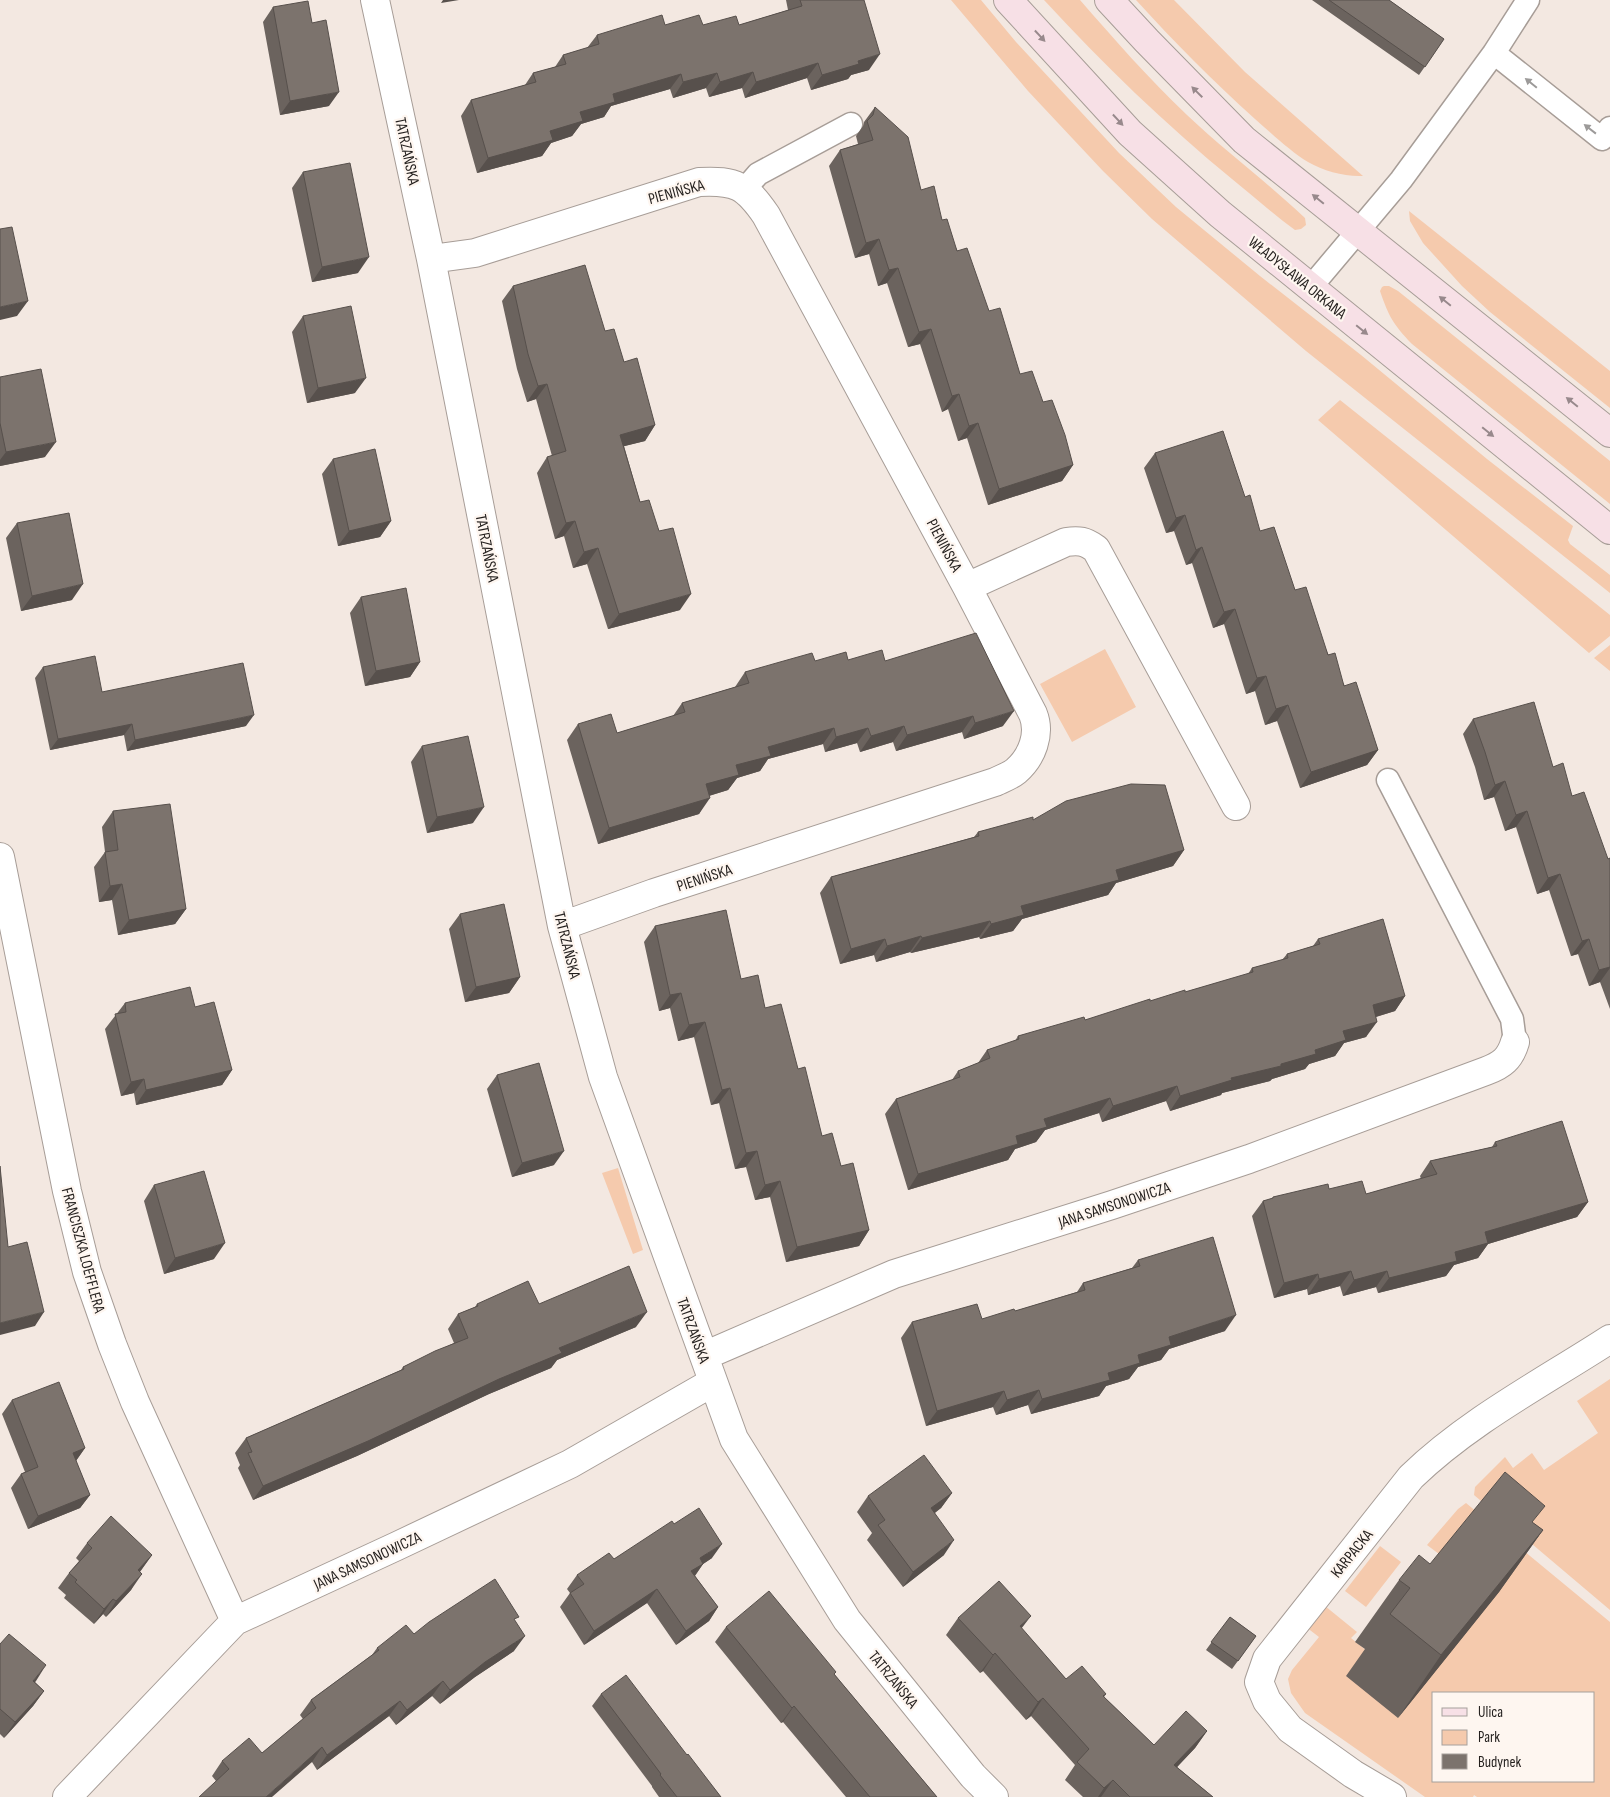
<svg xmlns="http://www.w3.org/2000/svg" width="1610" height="1797" font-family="'Sofia Sans Condensed',sans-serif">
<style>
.green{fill:#f5caad;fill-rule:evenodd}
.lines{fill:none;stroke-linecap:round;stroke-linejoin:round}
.lane-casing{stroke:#a79d97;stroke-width:25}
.street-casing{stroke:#a79d97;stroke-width:30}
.secondary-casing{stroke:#a79d97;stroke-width:30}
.lane{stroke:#fff;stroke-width:22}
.street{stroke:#fff;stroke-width:28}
.secondary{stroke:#f7e0e6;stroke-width:28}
.wall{fill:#6b635e}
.shaded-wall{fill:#57504c}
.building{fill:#7c736d;stroke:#57504c}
.oneway{fill:#98898c}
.oneway2{fill:#9c9a99}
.labels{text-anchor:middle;stroke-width:4.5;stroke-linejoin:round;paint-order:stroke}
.street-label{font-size:16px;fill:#231f1d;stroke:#fef6f0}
</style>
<rect width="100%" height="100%" fill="#f3e8e1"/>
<path class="green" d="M951,0H981L1016,42L1119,153L1176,207L1260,276L1361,355L1487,459L1573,526L1568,540L1570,544L1610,575V593L1306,351L1152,219L1103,171L1028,91Z
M1044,0H1080C1114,39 1149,79 1187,115C1225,151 1267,182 1305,218L1306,225L1301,229L1295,230C1273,214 1253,196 1232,179C1165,124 1103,64 1044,0Z
M1136,0H1174L1245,72L1363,176C1345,177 1324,171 1308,162C1291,152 1270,132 1255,119C1213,81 1174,42 1136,0Z
M1409,211L1610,371V408L1490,312L1462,286L1423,243L1410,221Z
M1384,286H1389L1398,291L1610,461V504L1412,344C1393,324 1389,317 1380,291L1382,287Z
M1340,400L1610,615V636L1589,653L1318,420Z
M1610,645V671L1594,658Z
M1105,649L1136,707L1072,742L1040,684Z
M618,1168L643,1250L633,1254L602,1173Z
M1610,1379V1610L1474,1495L1475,1487L1505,1457L1513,1468L1532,1453L1544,1470L1598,1433L1577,1401Z
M1466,1503L1610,1622V1797H1477L1474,1795L1473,1797H1425L1305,1713L1291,1693L1288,1679L1292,1670L1319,1637L1306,1627L1325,1606L1357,1632L1351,1638L1367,1651L1443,1557L1427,1545L1458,1509ZM1434,1693H1594V1781H1434Z
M1380,1546L1401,1562L1366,1607L1345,1591Z"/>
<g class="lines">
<g class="lane-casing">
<path id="lane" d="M1494,53L1602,139L1610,128
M745,189L758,174L851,124
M1310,288L1401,180L1494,53L1528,0
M1388,780L1512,1019L1515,1042"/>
</g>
<g class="street-casing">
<path id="street" d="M375,0L431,259L562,926L603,1077L734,1439L847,1620L973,1776L994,1797
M431,259L475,253L699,182C736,180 746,186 766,215L967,587L1033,714C1041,734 1032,757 1016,771C1010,776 1001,779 995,782L654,893L562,926
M967,587L1066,542C1079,540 1085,541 1096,549L1236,806
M0,857L67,1191L87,1272L112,1344L135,1402L235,1621
M704,1356L894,1274L1112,1205L1249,1159L1486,1071C1502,1065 1510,1059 1515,1042
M67,1797L235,1621L397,1546L570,1464L713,1382
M1392,1797L1353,1774L1290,1729L1267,1701L1259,1682L1267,1659L1411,1477C1469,1421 1542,1383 1610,1339"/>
</g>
<g class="secondary-casing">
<path id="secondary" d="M1008,0L1130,133L1220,214L1610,530
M1109,0L1147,41L1244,140L1610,433"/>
</g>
<use href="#lane" class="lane"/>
<use href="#street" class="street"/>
<use href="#secondary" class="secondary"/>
</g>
<path class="wall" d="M786,0H864L869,70L851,75L848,79L811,90L807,78L745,98L742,88L709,97L706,88L673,98L670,89L611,106L604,117L581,124L572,136L551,143L542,156L477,173L461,116L471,100L525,85L533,73L555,67L563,55L587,48L597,35L665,25H739L788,10Z
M1312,0H1389L1444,39L1419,75Z
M273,7L312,23L329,106L280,115L263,22Z
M875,107L921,190L942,220L1020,374L1043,402L1073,465L1062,481L988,505L967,438L958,441L948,409L942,412L920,344L908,347L887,283L878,286L869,254L855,258L829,166L840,150L858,144L856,136L863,126L864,122Z
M303,172L358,273L312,282L292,188Z
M513,286L605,331L624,362L655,425L645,441L624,446L640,502L680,610L608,629L587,564L573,568L564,536L555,539L537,473L547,457L552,456L536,399L527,402L517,369L502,301Z
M303,316L355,393L307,403L292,332Z
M0,377L45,457L0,466Z
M1155,453L1245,497L1260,531L1295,590L1378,750L1367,765L1300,788L1277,721L1265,725L1255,691L1246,694L1224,624L1213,628L1192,563L1186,565L1174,531L1166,533L1144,468Z
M333,459L391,521L380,537L338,546L322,474Z
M17,523L72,600L21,611L6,538Z
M361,597L420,662L410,677L365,686L350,613Z
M848,660L885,661L1003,726L964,739L962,732L896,751L893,742L860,752L857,743L825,752L823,744L768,759L760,771L737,778L728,790L709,796L699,814L598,844L567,740L578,724L617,733L673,716L682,703L735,687L745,672L815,661Z
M43,667L102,692L246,726L127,751L124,735L50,750L35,678Z
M1473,719L1553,767L1572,796L1608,859L1610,858V1009L1600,982L1589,986L1578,954L1571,956L1549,890L1537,894L1516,827L1505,831L1494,797L1484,800L1475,767L1463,734Z
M422,746L473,823L427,833L411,762Z
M113,811L186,909L175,924L118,935L112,900L99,902L94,867L105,852L102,827Z
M1033,820L1184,850L1173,866L1116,883L1108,895L1022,919L1013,931L980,939L979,937L911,953L910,952L876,962L874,955L840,964L820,893L831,877L974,837L978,832Z
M460,914L520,977L509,993L465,1002L449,929Z
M655,926L741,979L765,1008L798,1069L822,1136L841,1166L869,1230L859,1246L786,1262L770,1197L755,1200L746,1167L735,1169L719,1103L711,1105L694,1037L678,1041L670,1008L659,1011L644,942Z
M1318,939L1405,996L1395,1011L1376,1017L1366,1037L1344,1043L1335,1056L1309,1064L1305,1069L1272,1079L1270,1081L1222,1093L1221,1095L1170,1111L1166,1101L1102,1122L1099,1113L1045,1130L1036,1142L1015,1149L1008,1160L908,1190L885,1114L896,1099L952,1080L958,1071L978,1063L987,1050L1015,1041L1018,1036L1085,1020L1150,1001L1185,992L1248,974L1252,968L1282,960L1287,954L1313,946Z
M125,1003L195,1007L232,1070L222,1085L136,1105L134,1093L121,1096L105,1029Z
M497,1075L554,1165L512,1177L487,1089Z
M1495,1142L1588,1202L1577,1217L1488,1244L1478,1258L1454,1265L1446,1276L1378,1293L1376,1287L1343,1296L1340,1286L1308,1295L1307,1289L1274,1298L1252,1216L1263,1201L1272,1199L1273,1197L1329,1189L1366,1194L1421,1179L1420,1176L1430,1161L1492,1147Z
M154,1185L214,1259L164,1274L144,1201Z
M1138,1260L1225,1331L1169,1349L1161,1360L1138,1367L1129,1379L1106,1386L1099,1396L1031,1414L1028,1405L996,1415L993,1407L926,1426L901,1338L912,1322L982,1319L1015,1311L1077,1292L1083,1283L1132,1268Z
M477,1304H539L636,1327L557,1360L551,1368L489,1394L357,1456L253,1500L238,1468L240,1465L235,1453L246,1438L401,1370L403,1367L454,1343L448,1329L458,1314L475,1307Z
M12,1400L85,1448L76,1461L90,1495L80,1508L28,1529L11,1488L21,1474L25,1472L2,1414Z
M952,1493L941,1508L935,1513L944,1555L903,1587L867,1540L872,1533L857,1512L868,1496Z
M1533,1523L1543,1530L1499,1592L1398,1718L1346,1676L1365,1649L1355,1642L1399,1580L1430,1564Z
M674,1524L712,1558L703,1564L695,1576L718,1607L709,1621L676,1645L647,1603L584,1645L560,1607L570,1593L567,1589L577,1575L614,1559Z
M87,1543L152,1555L140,1572L131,1590L106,1617L103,1614L94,1624L64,1598L66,1595L58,1588L69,1573L79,1561L76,1558Z
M1230,1617L1256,1636L1232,1669L1206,1650Z
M958,1618L1022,1629L1066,1679L1106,1694L1104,1697L1154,1745L1207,1731L1195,1748L1177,1767L1213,1797H1083L1065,1780L1075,1765L1031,1716L1026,1720L983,1671L980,1673L946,1635Z
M515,1621L514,1651L475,1677L440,1704L432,1696L396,1725L389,1716L317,1770L312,1762L216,1781L212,1776L222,1761L262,1753L303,1719L300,1715L311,1700L372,1655L377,1648L414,1634Z
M726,1627L834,1674L937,1797H846L783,1722L781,1723L715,1642Z
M0,1644L35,1682L44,1691L33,1706L4,1738L0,1734Z
M601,1694L687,1755L721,1797H659L652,1787V1786L592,1706Z"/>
<path class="shaded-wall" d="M443,0H459L441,3Z
M880,54L869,70L851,75L848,79L811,90L822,75L858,61Z
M818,63L807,78L745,98L756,82Z
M753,72L742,88L709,97L720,82Z
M717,73L706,88L673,98L683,82Z
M681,74L670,89L611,106L604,117L581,124L572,136L551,143L542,156L477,173L488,158L550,131L580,112L613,94Z
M339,92L329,106L280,115L290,101Z
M879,239L869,254L855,258L866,243Z
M369,257L358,273L312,282L322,267Z
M898,268L887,283L878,286L889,270Z
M28,301L17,316L0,320V307Z
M931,329L920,344L908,347L919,332Z
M366,378L355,393L307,403L318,388Z
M547,384L536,399L527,402L538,386Z
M959,394L948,409L942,412L952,396Z
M978,423L967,438L958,441L969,426Z
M655,425L645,441L609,450L620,435Z
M56,442L45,457L0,466V460L6,452Z
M1073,465L1062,481L988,505L999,489Z
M1185,515L1174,531L1166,533L1176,518Z
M391,521L380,537L338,546L349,531Z
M575,521L564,536L555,539L566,523Z
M1202,547L1192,563L1186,565L1196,550Z
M598,548L587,564L573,568L584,552Z
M83,584L72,600L21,611L32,596Z
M691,594L680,610L608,629L619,614Z
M1235,609L1224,624L1213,628L1224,612Z
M420,662L410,677L365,686L376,671Z
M1266,676L1255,691L1246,694L1257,678Z
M1288,705L1277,721L1265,725L1276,709Z
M1014,711L1003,726L964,739L975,723Z
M254,715L246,726L127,751L135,740Z
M973,716L962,732L896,751L907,735Z
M132,724L124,735L50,750L58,739Z
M904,726L893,742L860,752L871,736Z
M834,728L823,744L768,759L760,771L737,778L728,790L695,800L706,784L736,765L768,747Z
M868,728L857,743L825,752L836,737Z
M1378,750L1367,765L1300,788L1311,772Z
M1505,781L1494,797L1484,800L1495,785Z
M710,798L699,814L598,844L609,828Z
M484,807L473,823L427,833L437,817Z
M1527,811L1516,827L1505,831L1516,815Z
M1184,850L1173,866L1116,883L1108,895L1022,919L1013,931L980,939L991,924L1021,906L1116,870Z
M1560,874L1549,890L1537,894L1548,878Z
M122,884L112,900L99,902L110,886Z
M186,909L175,924L118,935L129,920Z
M990,921L979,937L911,953L922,938Z
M921,936L910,952L876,962L887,946Z
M885,939L874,955L840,964L851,949Z
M1589,939L1578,954L1571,956L1582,941Z
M1610,967V968L1600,982L1589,986L1599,970Z
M520,977L509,993L465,1002L476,987Z
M681,993L670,1008L659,1011L670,995Z
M1405,996L1395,1011L1362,1021L1373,1005Z
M705,1022L694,1037L678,1041L689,1025Z
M1377,1022L1366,1037L1344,1043L1335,1056L1309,1064L1305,1069L1272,1079L1270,1081L1222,1093L1221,1095L1170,1111L1180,1096L1231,1078L1281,1064L1315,1050L1343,1031Z
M232,1070L222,1085L136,1105L146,1090Z
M144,1079L134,1093L121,1096L131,1082Z
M1177,1086L1166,1101L1102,1122L1113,1106Z
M730,1088L719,1103L711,1105L722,1090Z
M1110,1098L1099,1113L1045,1130L1036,1142L1015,1149L1008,1160L908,1190L918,1174L1016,1136L1044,1119Z
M564,1151L554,1165L512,1177L522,1163Z
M757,1151L746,1167L735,1169L746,1153Z
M780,1181L770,1197L755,1200L765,1185Z
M1588,1202L1577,1217L1488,1244L1478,1258L1454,1265L1446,1276L1378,1293L1389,1278L1455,1252L1485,1232Z
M869,1230L859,1246L786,1262L797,1247Z
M225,1243L214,1259L164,1274L175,1258Z
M1351,1271L1340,1286L1308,1295L1319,1279Z
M1387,1271L1376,1287L1343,1296L1354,1280Z
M1318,1274L1307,1289L1274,1298L1284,1283Z
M44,1312L35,1326L0,1335V1323Z
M647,1312L636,1327L557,1360L551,1368L489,1394L357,1456L253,1500L263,1486L559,1348Z
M1236,1315L1225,1331L1169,1349L1161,1360L1138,1367L1129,1379L1106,1386L1099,1396L1031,1414L1042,1399L1108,1373L1169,1337Z
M1039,1390L1028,1405L996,1415L1007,1400Z
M1004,1391L993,1407L926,1426L937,1411Z
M85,1448L75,1462L73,1453Z
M952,1493L941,1508L920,1523L931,1508Z
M90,1495L80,1508L28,1529L38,1516Z
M1543,1530L1499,1592L1398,1718L1441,1655Z
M954,1540L944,1555L903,1587L913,1572Z
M722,1544L712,1558L703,1564L693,1578L681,1585L700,1558Z
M152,1555L141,1570L127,1586L138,1570Z
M142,1574L131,1590L106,1617L116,1601Z
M657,1589L647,1603L584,1645L594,1631Z
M113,1599L103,1614L94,1624L104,1609Z
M718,1607L709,1621L676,1645L686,1631Z
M1031,1616L1018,1633L1020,1626Z
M525,1636L514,1651L475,1677L440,1704L450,1690L485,1662Z
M995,1653L983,1671L980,1673L993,1655Z
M46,1665L36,1681L23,1697L33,1681Z
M443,1681L432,1696L396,1725L407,1710Z
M44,1691L33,1706L4,1738L15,1722Z
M1043,1698L1031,1716L1026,1720L1038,1702Z
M400,1701L389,1716L317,1770L327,1755Z
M794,1706L783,1722L781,1723L792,1708Z
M1207,1731L1195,1748L1162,1783L1174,1765Z
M322,1747L312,1762L272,1797H266Z
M1113,1780L1101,1797H1098L1104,1788Z"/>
<path class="building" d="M800,0H864L880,54L858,61L859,64L822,75L818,63L756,82L753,72L720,82L717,73L683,82L681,74L613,94L615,102L580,112L583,121L550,131L553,140L488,158L471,100L536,82L533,73L566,64L563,55L599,44L597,35L662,15L665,25L699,15L703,25L736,16L739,25L802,6Z
M1329,0H1389L1444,39L1425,67Z
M308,1L312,23L326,20L339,92L290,101L273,7Z
M875,107L908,137L921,190L934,186L942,220L947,219L957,251L967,248L989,311L1000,308L1020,374L1032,371L1043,402L1052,400L1065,435L1073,465L999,489L978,423L969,426L959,394L952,396L931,329L919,332L898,268L889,270L879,239L866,243L840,150L873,140L867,121L873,115Z
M350,163L369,257L322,267L303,172Z
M12,227L28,301L0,307V229Z
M585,265L605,331L614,329L624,362L637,358L655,425L620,435L640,502L649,500L659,531L673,528L691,594L619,614L598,548L584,552L575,521L566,523L547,457L566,451L547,384L538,386L528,354L513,286Z
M351,306L366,378L318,388L303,316Z
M41,369L56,442L6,452L0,423V377Z
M1223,431L1245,497L1250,495L1260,531L1274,527L1295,590L1306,587L1328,655L1335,653L1344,686L1356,682L1378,750L1311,772L1288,705L1276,709L1266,676L1257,678L1235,609L1224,612L1202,547L1196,550L1185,515L1176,518L1155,453Z
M375,449L391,521L349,531L333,459Z
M69,513L83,584L32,596L17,523Z
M406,588L420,662L376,671L361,597Z
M976,633L1014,711L975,723L973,716L907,735L904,726L871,736L868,728L836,737L834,728L768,747L771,756L736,765L739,775L706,784L710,798L609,828L578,724L611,714L617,733L685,712L682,703L749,683L745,672L780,662L812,653L815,661L846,652L848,660L882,650L885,661Z
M95,656L102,692L243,663L254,715L135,740L132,724L58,739L43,667Z
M1534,702L1553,767L1563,763L1572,796L1584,792L1608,859L1610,858V967L1599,970L1589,939L1582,941L1560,874L1548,878L1527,811L1516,815L1505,781L1495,785L1485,752L1473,719Z
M468,736L484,807L437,817L422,746Z
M1131,784L1165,785L1184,850L1116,870L1119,880L1021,906L1024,915L991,924L990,921L922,938L921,936L887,946L885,939L851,949L831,877L979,836L978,832L1033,817V820L1066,801Z
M170,804L186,909L129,920L122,884L110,886L105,852L118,850L113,811Z
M504,904L520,977L476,987L460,914Z
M726,910L741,979L758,975L765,1008L781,1004L798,1069L805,1067L822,1136L832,1133L841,1166L853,1163L869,1230L797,1247L780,1181L765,1185L757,1151L746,1153L730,1088L722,1090L705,1022L689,1025L681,993L670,995L655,926Z
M1383,919L1405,996L1373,1005L1377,1022L1343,1031L1346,1040L1315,1050L1316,1054L1281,1064V1066L1231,1078L1232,1080L1180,1096L1177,1086L1113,1106L1110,1098L1044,1119L1047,1127L1016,1136L1018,1144L918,1174L896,1099L960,1077L958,1071L990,1058L987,1050L1019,1039L1018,1036L1084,1017L1085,1020L1150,999V1001L1185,990V992L1253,972L1252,968L1288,958L1287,954L1320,944L1318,939Z
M190,987L195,1007L214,1002L232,1070L146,1090L144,1079L131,1082L115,1014L126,1012L125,1003Z
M539,1063L564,1151L522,1163L497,1075Z
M1562,1121L1588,1202L1485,1232L1488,1243L1455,1252L1457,1261L1389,1278L1387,1271L1354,1280L1351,1271L1319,1279L1318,1274L1284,1283L1263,1201L1273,1198V1197L1328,1184L1329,1189L1362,1181L1366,1194L1401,1184L1437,1174L1430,1161L1497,1146L1495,1142Z
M0,1166L8,1247L27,1242L44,1312L0,1323Z
M204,1171L225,1243L175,1258L154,1185Z
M1213,1237L1236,1315L1169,1337L1171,1345L1138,1355L1140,1363L1108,1373L1110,1380L1042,1399L1039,1390L1007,1400L1004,1391L937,1411L912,1322L977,1304L982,1319L1014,1309L1015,1311L1085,1290L1083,1283L1140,1266L1138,1260Z
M629,1266L647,1312L559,1348L562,1353L499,1379L368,1441L263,1486L248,1453L252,1452L246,1438L404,1369L403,1367L435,1351L468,1338L458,1314L478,1306L477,1304L528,1281L539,1304Z
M59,1382L85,1448L73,1453L90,1495L38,1516L21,1474L38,1467L12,1400Z
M924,1455L952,1493L931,1508L954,1540L913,1572L878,1525L885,1520L868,1496Z
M1505,1472L1545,1506L1532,1522L1543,1530L1441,1655L1390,1614L1410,1588L1399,1580L1419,1555L1430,1564Z
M699,1508L722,1544L700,1558L703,1564L691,1571L718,1607L686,1631L657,1589L594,1631L570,1593L584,1584L577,1575L609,1553L614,1559L672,1521L674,1524Z
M111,1516L152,1555L138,1570L142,1574L116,1601L113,1599L104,1609L75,1582L77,1580L69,1573L92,1548L87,1543Z
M495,1579L519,1617L514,1619L525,1636L485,1662L450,1690L443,1681L407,1710L400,1701L327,1755L322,1747L266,1797H199L229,1769L222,1761L249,1738L262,1753L316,1708L311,1700L379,1650L377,1648L406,1625L414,1634L429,1622Z
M999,1581L1031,1616L1020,1626L1066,1679L1082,1666L1106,1694L1103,1696L1154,1745L1186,1711L1207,1731L1174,1765L1213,1797H1130L1113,1780L1104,1788L1077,1762L1089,1749L1043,1698L1038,1702L995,1653L993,1655L958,1618Z
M769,1591L836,1672L834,1674L937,1797H870L794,1706L792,1708L726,1627Z
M1230,1617L1256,1636L1238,1661L1211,1642Z
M9,1634L46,1665L33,1681L44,1691L15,1722L0,1709V1644Z
M626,1675L687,1755L688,1754L721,1797H677L660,1775L661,1774L601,1694Z"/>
<defs><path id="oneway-solid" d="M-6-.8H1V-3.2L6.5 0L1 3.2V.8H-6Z" transform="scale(1.25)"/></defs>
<g class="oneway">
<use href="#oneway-solid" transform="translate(1040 36) rotate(47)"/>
<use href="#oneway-solid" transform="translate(1197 92) rotate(-135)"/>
<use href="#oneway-solid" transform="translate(1118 120) rotate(47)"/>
<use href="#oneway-solid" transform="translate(1318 199) rotate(-141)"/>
<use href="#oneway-solid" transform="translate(1445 301) rotate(-141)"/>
<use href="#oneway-solid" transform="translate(1362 330) rotate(39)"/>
<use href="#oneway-solid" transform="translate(1572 402) rotate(-141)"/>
<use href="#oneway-solid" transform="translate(1488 432) rotate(39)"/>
</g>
<g class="oneway2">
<use href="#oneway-solid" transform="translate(1531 83) rotate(-141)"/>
<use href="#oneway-solid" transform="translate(1590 129) rotate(-142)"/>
</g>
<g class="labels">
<g class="street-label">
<text transform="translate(408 151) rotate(78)" y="6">TATRZAŃSKA</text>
<text transform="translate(676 191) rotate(-15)" y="6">PIENIŃSKA</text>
<text transform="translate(1298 277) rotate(39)" y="6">WŁADYSŁAWA ORKANA</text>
<text transform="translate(945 545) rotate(62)" y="6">PIENIŃSKA</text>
<text transform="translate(488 548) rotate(79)" y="6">TATRZAŃSKA</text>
<text transform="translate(704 877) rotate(-18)" y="6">PIENIŃSKA</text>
<text transform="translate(568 945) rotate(76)" y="6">TATRZAŃSKA</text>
<text transform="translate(1114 1204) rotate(-18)" y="6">JANA SAMSONOWICZA</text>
<text transform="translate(84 1250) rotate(75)" y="6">FRANCISZKA LOEFFLERA</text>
<text transform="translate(694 1330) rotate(70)" y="6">TATRZAŃSKA</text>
<text transform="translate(1351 1553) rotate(-51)" y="6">KARPACKA</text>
<text transform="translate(367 1560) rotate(-25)" y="6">JANA SAMSONOWICZA</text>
<text transform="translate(894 1679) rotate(51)" y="6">TATRZAŃSKA</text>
</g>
</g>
<rect x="1432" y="1692" width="162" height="90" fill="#fef6f0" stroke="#a6a09c"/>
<rect x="1442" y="1708" width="25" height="8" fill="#f7e0e6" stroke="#a6a09c"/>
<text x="1478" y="1717" font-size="15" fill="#231f1d">Ulica</text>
<rect x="1442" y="1730" width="25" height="15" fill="#f5caad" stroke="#a6a09c"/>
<text x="1478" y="1742" font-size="15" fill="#231f1d">Park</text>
<rect x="1442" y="1754" width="25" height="15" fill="#7c736d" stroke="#a6a09c"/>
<text x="1478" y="1767" font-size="15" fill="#231f1d">Budynek</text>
</svg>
